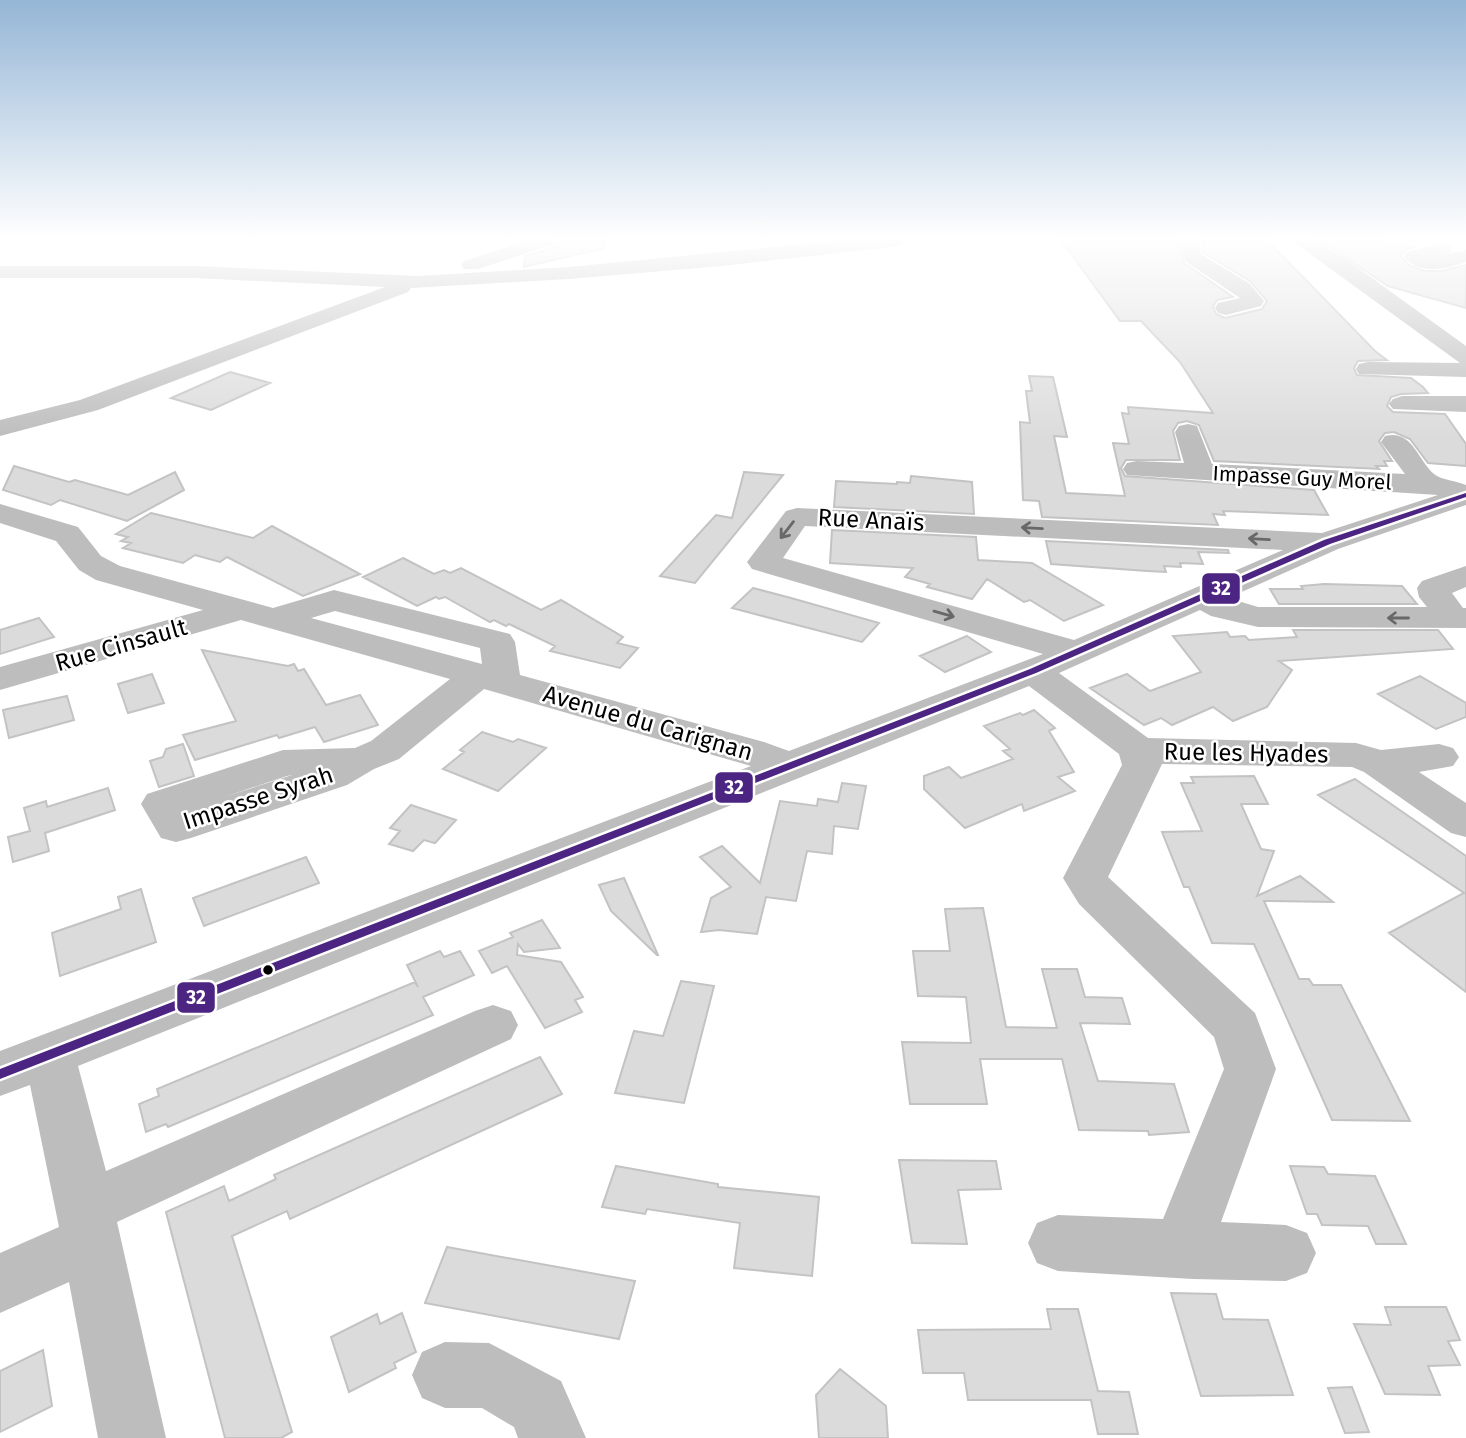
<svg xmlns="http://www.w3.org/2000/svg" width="1466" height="1438" font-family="'Fira Sans',sans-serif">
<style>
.building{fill:#dbdbdb;stroke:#c3c3c3;stroke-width:2}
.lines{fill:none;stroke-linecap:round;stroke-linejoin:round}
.minor{fill:#bdbdbd;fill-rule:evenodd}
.bus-1-casing{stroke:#fff;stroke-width:5}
.bus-1{fill:#4c2582;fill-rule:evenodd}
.oneway{stroke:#686868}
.bus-dot{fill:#000;stroke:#fff;stroke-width:2.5}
.labels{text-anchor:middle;stroke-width:5;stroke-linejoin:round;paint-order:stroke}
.far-street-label{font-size:21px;fill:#000;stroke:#fff}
.street-label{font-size:24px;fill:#000;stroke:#fff}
.line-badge{stroke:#fff;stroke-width:2.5}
.badge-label{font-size:19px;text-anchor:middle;font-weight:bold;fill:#fff}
</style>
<rect width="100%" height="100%" fill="#fff"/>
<path class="building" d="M559,240H603L604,248L524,267L525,256L556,247Z
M1061,240H1178L1184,263L1233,297L1217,300L1213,307L1216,314L1225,318L1262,309L1267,301L1251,282L1203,252L1202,240H1267L1375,351L1387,360L1358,361L1354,368L1357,375L1411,378L1423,387L1428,393L1401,394L1391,397L1387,406L1393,412L1445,414L1466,444V466L1428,463L1410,439L1394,432L1385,433L1379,441L1392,461H1384L1387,466H1376L1379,469L1214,461L1199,425L1187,421L1178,423L1173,431L1180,460H1126L1121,468L1125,476L1314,490L1328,515L1223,511L1225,515L1213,514L1218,525L1042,517L1039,501L1023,500L1020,422L1030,423L1026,391H1032L1029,376L1053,377L1067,437L1054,436L1066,493L1125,496L1113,443L1129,444L1122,413L1129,414L1128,407L1213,413L1180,362L1141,321H1120Z
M1319,240H1382L1414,247L1405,250L1401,256L1409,265L1424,271H1441L1466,265V308L1388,286Z
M230,372L270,383L211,410L171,398Z
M14,466L69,482L75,480L128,495L175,472L184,490L127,521L60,500L51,505L3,490Z
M744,472L783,475L695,583L660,576L716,515L732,518Z
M911,476L972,482L974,514L834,507L836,481L897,484V482L910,483Z
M151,513L253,538L272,526L360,574L303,596L227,557L220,562L195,555L183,563L123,548L131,543L121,541L128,537L116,534Z
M832,530L976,537L978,560L1032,563L1103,605L1064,621L1030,600L1024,602L987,579L972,599L927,587L930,584L905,577L913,568L830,563Z
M1046,541L1228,550L1229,553L1198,552L1203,564L1180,563L1181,567L1164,566L1166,572L1147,571L1051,564Z
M403,558L434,574L444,570L450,573L461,568L541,610L561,600L623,637L617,643L638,648L620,668L550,651L555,646L509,624L506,626L494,620L490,622L445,597L439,599L436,597L417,606L363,577Z
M1324,584L1402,586L1417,604H1279L1270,589H1303L1301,586Z
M753,588L791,598L879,623L862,642L732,608Z
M39,618L54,637L0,654V630Z
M1293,630H1438L1453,649L1279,661L1292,670L1267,707L1233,721L1213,707L1172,725L1161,718L1144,725L1090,688L1127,674L1150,691L1201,672L1173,636L1227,632L1230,637L1245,636L1249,640L1297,637Z
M967,636L991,652L945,672L920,656Z
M202,650L288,666L294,664L298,671L304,669L326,705L360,695L378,725L324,742L315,727L279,738L277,735L195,760L183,735L236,721Z
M152,674L164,703L128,713L118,684Z
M1420,676L1466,703V717L1436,729L1378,694Z
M67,696L74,720L9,738L3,710Z
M1034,710L1055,728L1049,731L1074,772L1058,777L1075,791L1024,811L1022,804L965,828L924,789V776L949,767L961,778L1013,759L1003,751L1010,749L984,726L1020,713L1023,715Z
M482,732L513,742L518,739L546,748L498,791L443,769L464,752L460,750Z
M183,744L194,776L159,787L150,761L163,757L166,749Z
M1254,776L1268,804H1241L1261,849L1274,851L1257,896L1300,876L1333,902L1264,901L1299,979H1309L1313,985H1341L1410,1121L1332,1120L1254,944L1212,943L1189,887H1184L1162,832L1202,831L1181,783H1194L1191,777Z
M1355,779L1466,856V992L1389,933L1464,893L1318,795Z
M842,783L866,786L858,829L834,826L832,854L807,851L796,901L766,897L757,934L719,930L701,932L711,898L731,887L700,857L722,846L760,883L780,801L817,806L818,799L838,802Z
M108,788L115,810L45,833L49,851L13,862L8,837L30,831L24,808L46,801L47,807Z
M411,805L456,820L435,843L424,840L413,851L389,844L400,831L390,828Z
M306,857L319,883L204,926L193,898Z
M624,878L658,955H657L611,911L599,885Z
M141,889L156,942L60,976L52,933L121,909L118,897Z
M983,908L1006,1027L1057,1028L1042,969H1077L1085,997L1122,998L1130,1024L1080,1023L1098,1081L1174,1084L1189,1132L1149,1135L1148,1131L1079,1130L1062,1059H980L987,1104H910L902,1042L971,1043L966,997L918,996L913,951H950L945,909Z
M542,920L560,948L524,952L518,944L517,955L561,962L583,997L575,1000L582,1012L545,1028L507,966L492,973L479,951L513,937L510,933Z
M440,951L444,957L460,951L474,975L423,997L433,1015L168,1127L166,1124L146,1132L139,1104L159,1096L157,1089L415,982L418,987L407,965Z
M681,981L714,986L684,1103L615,1093L634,1031L663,1036Z
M540,1057L562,1094L290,1219L287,1211L232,1236L292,1432L281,1438H225L166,1212L224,1186L229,1201L276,1179L274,1175Z
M899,1160L996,1161L1001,1189L958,1190L967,1244L912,1243Z
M616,1166L718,1184V1187L819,1197L812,1276L734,1268L740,1223L647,1209L645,1214L602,1207Z
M1290,1166L1324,1167L1328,1174L1375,1176L1406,1244H1376L1368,1226L1322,1225L1317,1214H1307Z
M447,1247L635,1281L619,1339L425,1303Z
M1171,1293L1216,1294L1223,1319L1268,1320L1293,1395L1201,1396Z
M1385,1307H1446L1460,1340L1448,1341L1460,1365L1428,1366L1440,1395L1385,1394L1354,1324L1391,1325Z
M1047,1309H1078L1098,1391L1129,1392L1138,1434H1098L1091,1400H968L964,1373H923L918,1330L1051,1329Z
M402,1313L416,1352L394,1363L396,1368L349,1392L331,1337L377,1314L380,1324Z
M43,1350L52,1406L0,1432V1371Z
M840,1369L886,1406L888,1438H819L816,1395Z
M1352,1387L1369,1432L1345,1433L1328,1388Z"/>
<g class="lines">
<path class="minor" d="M528,240H557L555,244L478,269H464L461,265L464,261Z
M847,240H908L899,246L722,266L569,279L411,288L408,292L98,410L0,436V420L80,400L385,287L195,278H0V266H195L418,276L569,267Z
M1180,240H1199L1201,254L1250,284L1264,301L1261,306L1226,315L1218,313L1215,308L1218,303L1240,298L1185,261Z
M1291,240H1314L1347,260L1466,346V377L1359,374L1356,369L1359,364L1368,362L1460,363Z
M1442,243L1449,245L1452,249L1449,253L1432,257L1466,250V262C1445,269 1419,276 1404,256L1407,252Z
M1402,396H1466V412L1393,409L1389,404L1393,399Z
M1188,424L1197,426L1212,464L1405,474L1381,442L1385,436C1412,429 1417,459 1434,474C1441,480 1457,481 1466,485V505L1338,549L1228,598L1258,607H1427L1419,597L1417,588L1422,581L1466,566V587L1452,593L1463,608H1466V628L1258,627L1211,616L1200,610L1059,673L1148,738L1356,743L1381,750L1439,744L1453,748L1459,757L1453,766L1419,772L1466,803V837L1451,833L1364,772L1352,767L1162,764L1108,877L1255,1013L1276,1069L1221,1222L1286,1225L1307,1233L1316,1253L1307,1273L1286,1281L1193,1279L1058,1271L1037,1263L1028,1243L1037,1223L1058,1215L1163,1219L1224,1069L1214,1037L1079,904L1063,878L1122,765L1119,754L1029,686L78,1066L106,1171L475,1011L493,1005L511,1011L518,1025L511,1039L117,1222L166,1438H98L69,1282L0,1313V1253L59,1227L30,1085L0,1096V1051L751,766L484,689L399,759L374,769L347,785L191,838L176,842L161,838L141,804L147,794L283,750L355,748L371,741L450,679L241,620L0,690V667L203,610L96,580L79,570L56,541L0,523V504L78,527L101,556L120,566L273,608L334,590L510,634L515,642L520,675L764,742L789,751L1043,654L752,569L747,562L786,511L797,508L1322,533L1438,495L1127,475L1123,469L1127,463L1137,461L1184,463L1175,432L1179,426ZM805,526L1283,550L1074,640L783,558ZM335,611L480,648L482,664L311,618ZM292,775L224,797L287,776Z
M445,1342L489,1343L561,1381L586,1438H518L514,1427L482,1408H445L422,1398L412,1375L422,1352Z"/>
<g class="bus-1-casing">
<path id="bus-1" d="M1466,493V497L1330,544L1036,673L0,1079V1069L1030,669L1324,540Z"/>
</g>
<use href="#bus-1" class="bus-1"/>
</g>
<defs><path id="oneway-shaft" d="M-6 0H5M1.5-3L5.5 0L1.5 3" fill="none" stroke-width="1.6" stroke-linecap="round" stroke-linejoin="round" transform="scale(1.75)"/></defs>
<g class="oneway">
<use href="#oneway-shaft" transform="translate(1032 528) rotate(-177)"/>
<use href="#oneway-shaft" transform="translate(787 530) rotate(128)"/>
<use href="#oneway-shaft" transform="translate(1259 539) rotate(-177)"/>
<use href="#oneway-shaft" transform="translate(944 614) rotate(16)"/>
<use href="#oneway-shaft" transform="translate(1398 618) rotate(-180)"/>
</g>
<linearGradient id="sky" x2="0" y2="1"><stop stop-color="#95b6d6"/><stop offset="0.54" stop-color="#fff"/><stop offset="1" stop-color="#fff" stop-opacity="0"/></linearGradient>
<rect width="1466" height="441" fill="url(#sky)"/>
<circle class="bus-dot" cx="268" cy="970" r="6"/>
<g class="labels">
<g class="far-street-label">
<text transform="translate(1302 478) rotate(3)" y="7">Impasse Guy Morel</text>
</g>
<g class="street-label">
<text transform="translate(871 520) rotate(3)" y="8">Rue Anaïs</text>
<text transform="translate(121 645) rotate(-16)" y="8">Rue Cinsault</text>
<text transform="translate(648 723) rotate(16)" y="8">Avenue du Carignan</text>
<text transform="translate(1246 753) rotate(1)" y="8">Rue les Hyades</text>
<text transform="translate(258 798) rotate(-18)" y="8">Impasse Syrah</text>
</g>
</g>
<g class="line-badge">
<rect x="1201" y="572" width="40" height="33" rx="7" fill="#4c2582"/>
<rect x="714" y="771" width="40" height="33" rx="7" fill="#4c2582"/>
<rect x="176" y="981" width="40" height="33" rx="7" fill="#4c2582"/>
</g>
<g class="badge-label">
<text x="1221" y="595">32</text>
<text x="734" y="794">32</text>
<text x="196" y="1004">32</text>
</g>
</svg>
